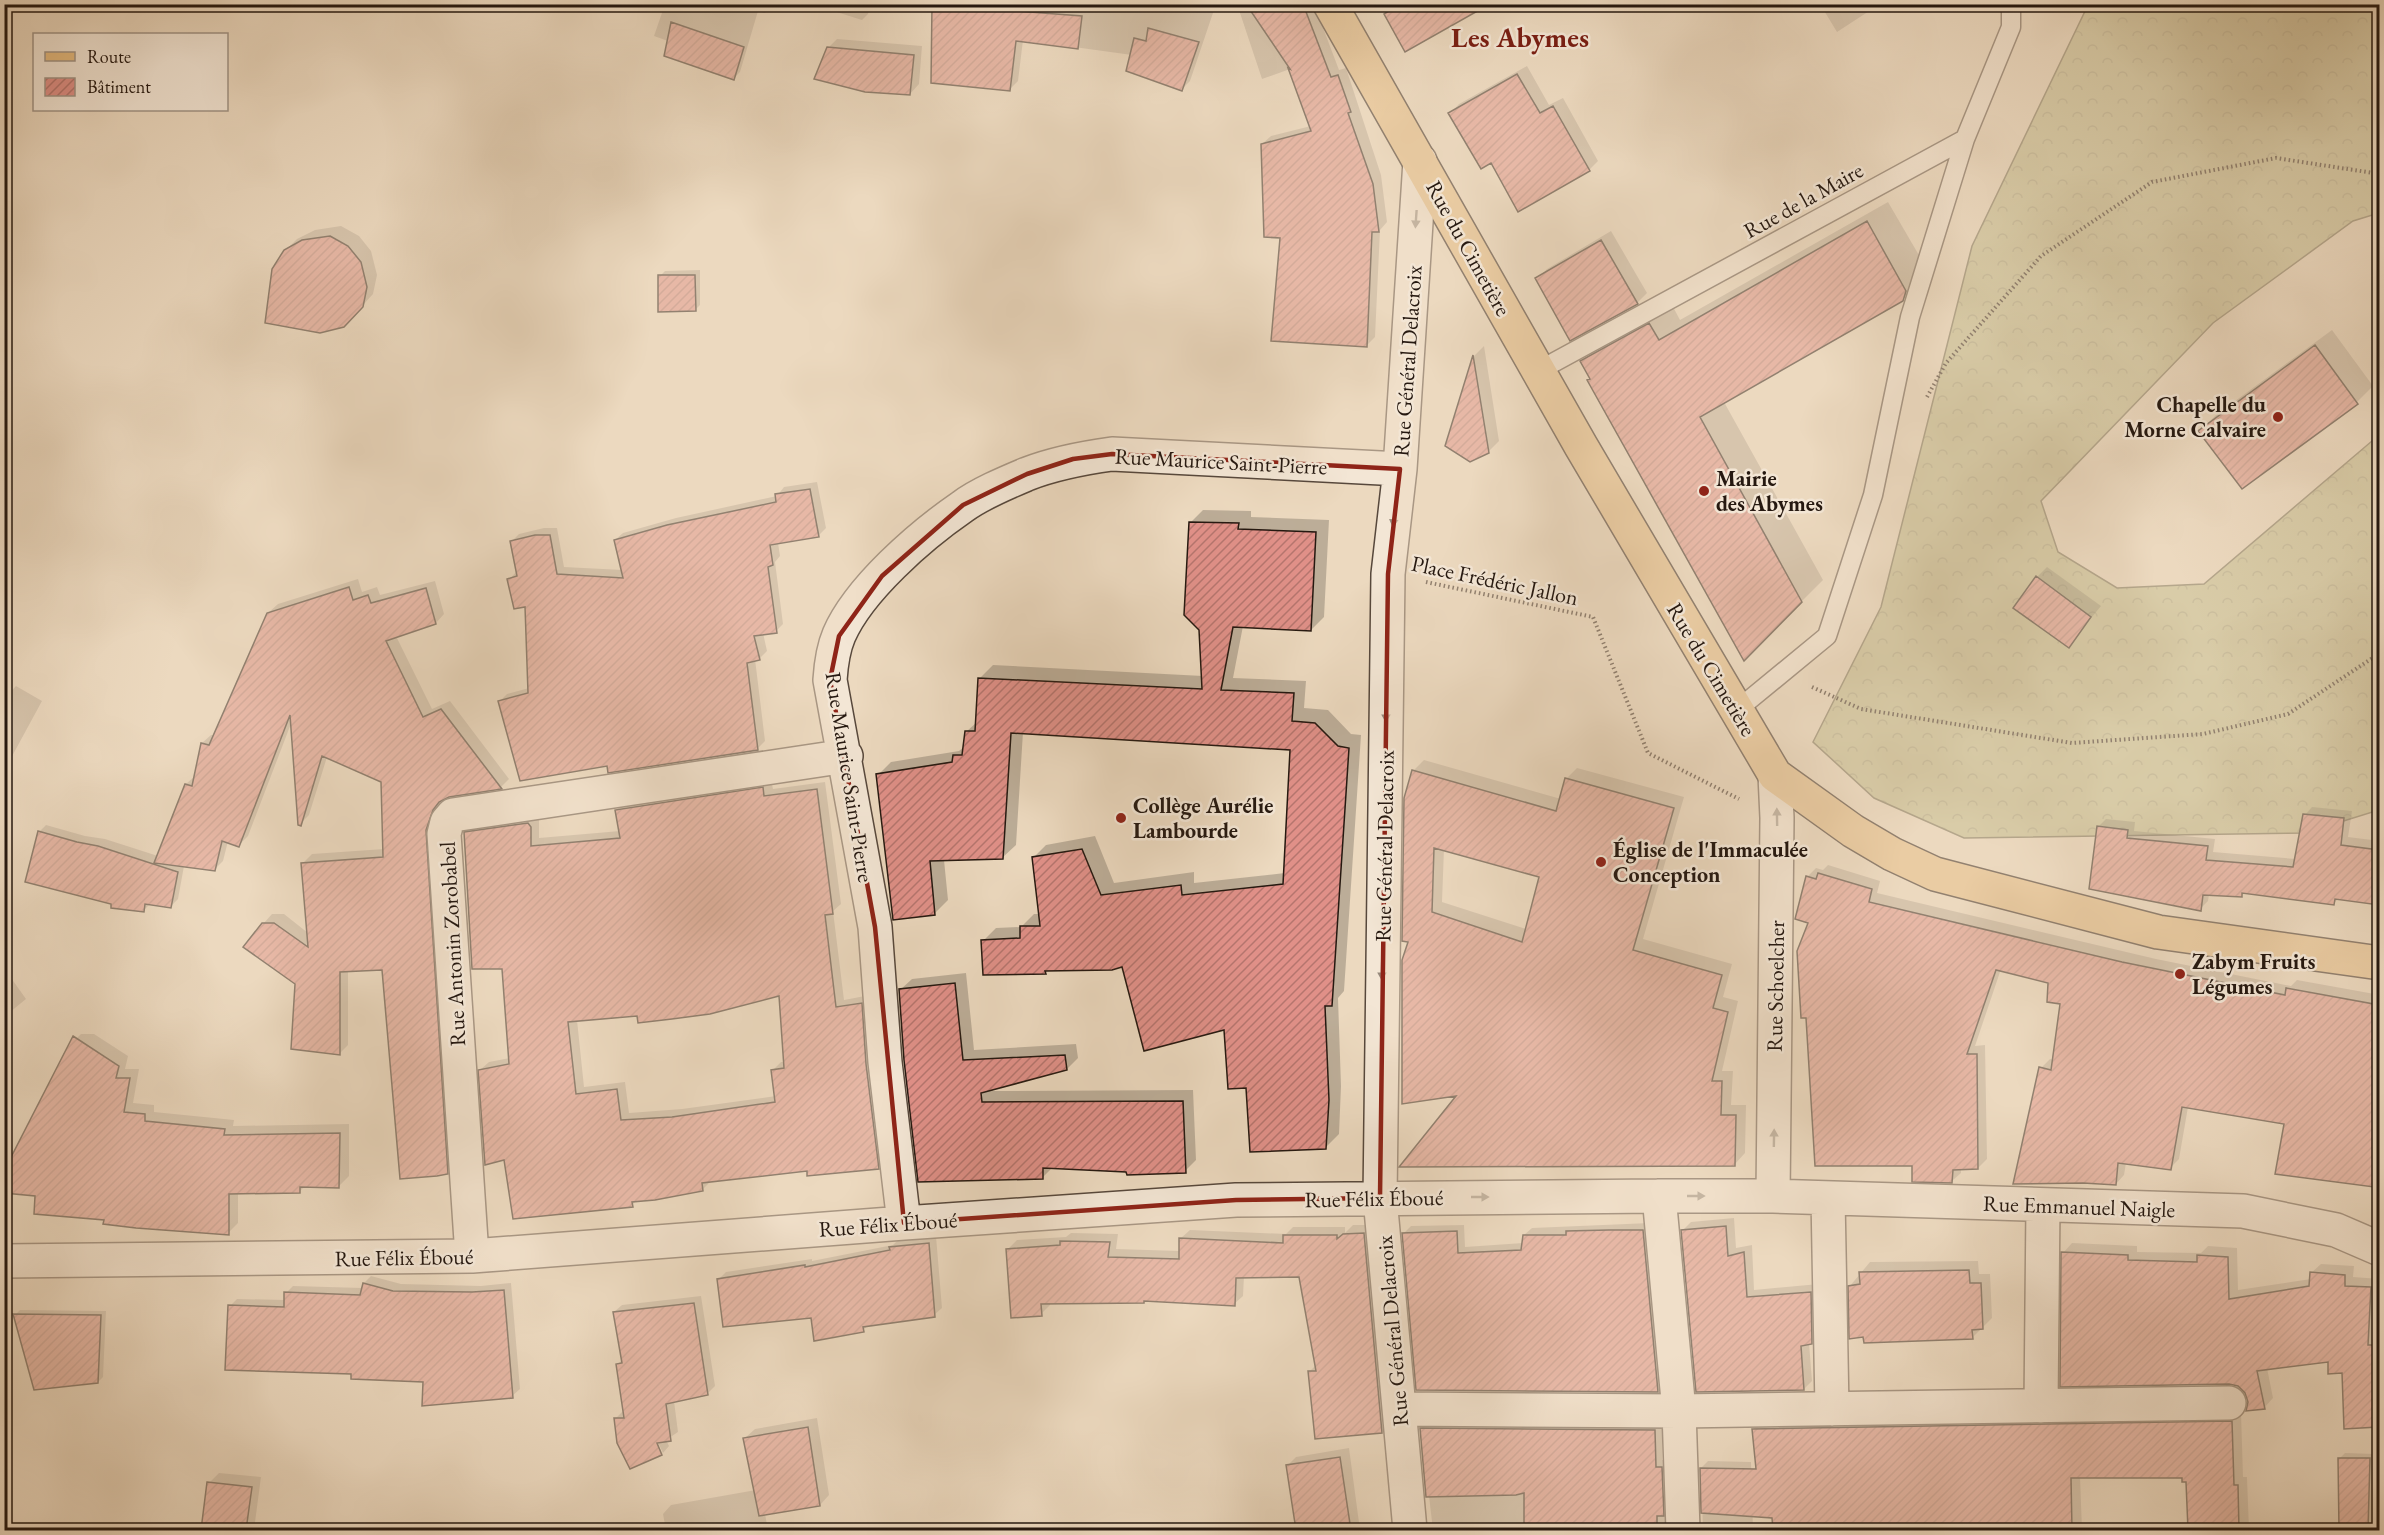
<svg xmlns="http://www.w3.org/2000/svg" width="2384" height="1535" font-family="'EB Garamond',serif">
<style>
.forest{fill:url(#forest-crowns);stroke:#726a4e;stroke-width:1.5}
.shadow{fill:#0003;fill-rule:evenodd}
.building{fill:url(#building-hatch);stroke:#251810;stroke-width:1.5;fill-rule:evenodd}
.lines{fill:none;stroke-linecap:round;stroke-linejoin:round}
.lane-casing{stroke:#57483c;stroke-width:21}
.street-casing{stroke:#57483c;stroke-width:36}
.primary-casing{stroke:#251810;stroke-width:36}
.path{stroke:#251810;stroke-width:4;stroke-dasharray:1.5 3;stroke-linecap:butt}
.lane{stroke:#f3e6d5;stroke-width:18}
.street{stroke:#f3e6d5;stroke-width:33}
.primary{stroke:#e6bc80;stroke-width:33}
.oneway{fill:#96897c}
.marked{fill:none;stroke:#8f2418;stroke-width:4.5;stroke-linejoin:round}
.poi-dot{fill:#8f2418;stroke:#f3e6d5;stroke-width:2}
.labels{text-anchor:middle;stroke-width:5;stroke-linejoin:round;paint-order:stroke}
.street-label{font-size:22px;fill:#251810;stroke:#f3e6d5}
.poi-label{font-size:22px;font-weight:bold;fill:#251810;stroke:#f3e6d5;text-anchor:start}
.district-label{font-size:28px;font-weight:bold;fill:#7a1f14;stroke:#f3e6d5}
</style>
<defs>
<pattern id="forest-crowns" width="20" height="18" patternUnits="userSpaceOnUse" patternTransform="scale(1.5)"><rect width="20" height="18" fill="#c0bc8c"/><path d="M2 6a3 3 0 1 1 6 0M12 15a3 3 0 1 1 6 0" fill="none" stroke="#a5a178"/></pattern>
<pattern id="building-hatch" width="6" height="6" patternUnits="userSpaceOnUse" patternTransform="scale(1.5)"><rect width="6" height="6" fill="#e09088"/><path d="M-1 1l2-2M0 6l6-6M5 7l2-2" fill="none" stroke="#b5756e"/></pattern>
</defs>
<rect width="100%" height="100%" fill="#ecd9bf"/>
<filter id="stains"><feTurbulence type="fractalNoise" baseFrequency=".00333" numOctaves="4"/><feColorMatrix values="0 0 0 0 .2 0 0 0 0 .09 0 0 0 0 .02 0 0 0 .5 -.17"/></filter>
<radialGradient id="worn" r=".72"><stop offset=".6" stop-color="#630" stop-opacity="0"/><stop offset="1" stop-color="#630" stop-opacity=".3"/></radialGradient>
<path class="forest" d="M2088,5H2379V213L2353,221L2213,323L2041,501L2058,552L2117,588L2204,584L2379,435V810L2305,833L1964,838L1874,798L1813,742L1881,607L1972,246Z"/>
<path class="shadow" d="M481,4H536L483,12Z
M665,4H772L765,13L758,11L740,72L734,78L668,41L654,36Z
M811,4H870L868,14L862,20Z
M933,4H1216L1190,81L1182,89L1132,55L1023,40L1018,81L1009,90Z
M1237,4H1314L1339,70L1346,68L1381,175L1387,222L1380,230L1375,337L1366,346L1281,237L1262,144L1271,136L1311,126L1290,69L1262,79Z
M1380,4H1465L1405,50Z
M1820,4H1880L1837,32Z
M837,39L922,46L919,84L910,94L828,48Z
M1527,66L1549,105L1563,98L1598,161L1589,170L1492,161L1450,114L1459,104Z
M1888,202L1927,269L1924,279L1902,300L1724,402L1823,580L1744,659L1582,361L1603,340L1671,303L1680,320Z
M341,226L359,236L371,251L377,275L373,294L354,315L285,251L297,239L315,230Z
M1611,231L1647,293L1637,303L1537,279L1547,269Z
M700,270V305L695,310L660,276L665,271Z
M2332,330L2373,386L2357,402L2243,487L2200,431L2216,415Z
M1484,346L1499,441L1488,452L1447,445L1474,356Z
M817,482L826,528L819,535L778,543L780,556L775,562L783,624L776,631L763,633L767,651L760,658L755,659L765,741L757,749L608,764L499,702L507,694L529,688L527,605L509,580L516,572L512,541L519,534L544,528H557L564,567L623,570L615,540L623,533L676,518L777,496L784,487Z
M1203,510L1251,511V517L1329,520L1324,617L1311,630L1243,626L1233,678L1306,681L1304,708L1328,710L1351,734L1361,735L1344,991L1338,998L1341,1086L1339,1134L1326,1147L1247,1086L1226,1029L1123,965L1049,969L1045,973L983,941L996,928L1021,927L1034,914H1040L1033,858L1046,845L1095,836L1114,883L1194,872V883L1285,873L1291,748L1023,732L1016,845L1002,858L944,860L948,900L935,913L878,775L891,762L959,751L965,746L966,732L977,722L980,678L993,665L1203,676L1190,523Z
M2047,567L2101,606L2068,646L2037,577Z
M358,579L362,592L377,587L380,595L435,581L444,614L436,623L396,636L432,709L450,701L509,779L501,787L449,795L441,800L434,820L456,1163L447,1172L383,969L348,970V1045L339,1054L263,924L272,914H284L308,933L303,863L312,854L384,849L383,781L327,757L309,815L300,824L292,721L248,836L239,845L228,841L223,861L215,869L184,866L178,899L171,906L151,903L144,910L113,903L39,832L46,825L85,836L105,839L158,856L186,784L195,776L202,743L211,735H215L268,613L278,604Z
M16,686L42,701L4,771V699Z
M1424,760L1561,799L1566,779L1577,768L1684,797L1643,939L1732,964L1723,997L1738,1001L1722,1071H1733L1731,1105H1746L1745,1153L1735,1164L1459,1094L1410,941L1413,771ZM1444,849L1540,876L1526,929L1442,902Z
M771,780L773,789L825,782L841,904L833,911L844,1000L870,995L887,1159L878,1168L808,1169L711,1181L702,1190L637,1200L632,1205L505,1158L480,1070L489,1062L510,1058L503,967L465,833L474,824L539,818V838L620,831L616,810L625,802ZM781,994L785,1062H781L772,1071L776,1096L682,1109L629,1113L625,1082L584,1087L577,1020L639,1015Z
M4,784L9,788L4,795Z
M2312,807L2352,811L2348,837L2380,841V904L2339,898L2334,903L2246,892L2241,896L2209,894L2208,901L2200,909L2098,827L2106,819L2135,822L2134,831L2215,839L2213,852L2296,859L2305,815Z
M1828,865L1880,881L1877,893L2156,959L2291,986L2297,980L2380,995V1180L2373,1186L2285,1123L2188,1107L2179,1159L2170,1168L2126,1163L2124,1175L2116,1184L2041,1068L2050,1059L2054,1060L2061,1003L2050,982L2001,969L1975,1046L1985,1045L1987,1159L1978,1168H1961V1173L1952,1181L1913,1165L1810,922L1807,877L1816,868L1823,870Z
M4,968L26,999L4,1017Z
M966,973L974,1050L1076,1044L1078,1058L1067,1069L992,1088L993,1091L1193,1090L1196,1160L1185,1171L1053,1167L1043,1177L920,1181L900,990L912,979Z
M81,1034H94L128,1056L125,1069H139L133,1103L154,1105V1112L234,1120L233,1126L349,1124V1176L339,1186H305L300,1191L238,1193V1223L228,1233L105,1223L71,1044Z
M1734,1218L1736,1248L1752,1245L1754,1290L1819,1284L1820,1334L1809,1343L1812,1381L1804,1389L1683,1230L1691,1222Z
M1650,1223L1665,1383L1658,1391L1404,1233L1411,1226L1464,1225L1465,1247L1523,1243L1524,1235L1532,1228Z
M1353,1225H1373L1391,1423L1382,1432L1309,1372L1316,1365L1300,1275L1244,1276L1243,1296L1234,1304L1145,1300L1050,1302V1305L1041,1314L1008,1249L1017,1240L1066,1237L1071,1233L1118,1234L1116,1249L1180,1251L1181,1238L1190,1230L1286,1234L1293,1227H1345V1233Z
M936,1236L942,1308L934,1315L869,1325L863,1330L812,1316L719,1279L726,1272L812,1259V1261L893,1245L898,1240Z
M2072,1243L2137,1246V1252L2201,1253L2208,1246L2237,1248L2238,1290L2311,1279V1273L2321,1264L2354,1266L2353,1277L2380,1279L2376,1336H2380V1424L2378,1425L2344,1372L2329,1361L2267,1368L2273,1398L2264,1408L2249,1402L2246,1392L2063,1253Z
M1978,1261L1979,1274H1990L1992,1318L1972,1338L1850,1286L1870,1262Z
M371,1276L401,1284L481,1286L511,1283L520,1389L512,1396L425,1381L352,1373L230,1306L237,1299L286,1300V1293L293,1286L363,1288L364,1283Z
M701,1296L715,1386L707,1394L674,1401L678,1432L666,1440L669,1446L663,1453L655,1436L652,1437L660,1453H663L631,1468L619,1442L616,1418L624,1410L618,1364L623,1359L614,1312L622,1305Z
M20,1310L106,1311L103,1377L98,1382L15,1315Z
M2241,1412L2243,1477H2247L2249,1530H2190L2187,1480L2183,1477L2080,1476L2082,1530H1776L1753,1429L1763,1420Z
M817,1418L829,1495L820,1505L765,1514L768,1530H666L663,1514L671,1505L756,1490L745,1438L755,1429Z
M1428,1421L1662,1423V1460H1669L1673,1530H1433L1421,1428Z
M1349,1448L1360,1530H1297L1287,1466L1296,1457Z
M2345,1453L2375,1454L2373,1509H2380V1530H2350L2340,1485V1458Z
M1708,1461L1751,1462L1753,1530H1703L1701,1468Z
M219,1473L261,1477L254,1530H203L209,1483Z
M363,1525L386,1530H358Z"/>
<path class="building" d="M932,4H1017L1016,11L1082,16L1078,49L1016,41L1010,91L931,83Z
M1246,4H1303L1331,77L1338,75L1351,112L1348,113L1373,184L1379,232H1372L1367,347L1271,341L1280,238L1264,237L1261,144L1311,131L1288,68L1290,69Z
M1400,4H1490L1405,52L1384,14Z
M671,22L744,47L734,80L664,56Z
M1148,28L1199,42L1182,91L1126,71L1134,38L1146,41Z
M827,47L914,55L910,95L865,92L814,79Z
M1517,74L1540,113L1553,106L1590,171L1518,212L1491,163L1481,169L1448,113Z
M1867,221L1906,291L1903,301L1700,417L1802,602L1744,661L1587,380L1590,379L1580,361L1649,323L1659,340Z
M330,236L348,246L361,262L367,287L363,307L344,327L320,333L265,323L272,269L284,250L302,240Z
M1601,240L1638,304L1570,341L1535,278Z
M658,275H695L696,311L658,312Z
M2315,345L2358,404L2242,489L2198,431Z
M1473,355L1489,453L1470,462L1445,446Z
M810,489L819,537L770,545L773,565L768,567L777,633L754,636L760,660L747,663L758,750L608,773L607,766L520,781L498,701L528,693L525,607L514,609L507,579L517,576L510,541L535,535H550L557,574L623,578L614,540L667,525L776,502L775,494Z
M1189,522L1239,523L1238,529L1316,532L1311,631L1233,627L1221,690L1294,693L1292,721L1315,723L1338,746L1349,748L1332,1006H1325L1329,1100L1326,1149L1250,1152L1246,1088L1228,1089L1224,1030L1144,1051L1122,967L1112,970L1045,971L1046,974L983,975L981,940L1020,938V926H1040L1032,857L1082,849L1101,895L1181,885L1182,895L1283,884L1290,750L1011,733L1003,859L930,861L935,915L893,920L876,774L952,762L953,755H962L965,731H975L978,678L1202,689L1199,630L1184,615Z
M2036,576L2091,617L2069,648L2013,608Z
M349,587L353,600L368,595L371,603L426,588L436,624L386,641L423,717L441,709L502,789L449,797L439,802L433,810L426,830L448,1174L437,1176L400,1179L382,970L340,972V1055L291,1049L295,984L243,947L262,923H274L308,947L301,863L383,857L381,782L322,756L301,826L298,825L290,715L239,847L222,841L215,871L154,863L185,784L192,786L201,743L209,745L267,613Z
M1412,770L1556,811L1565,778L1674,808L1633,950L1722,975L1713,1008L1728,1012L1712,1081H1722L1721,1115H1736L1735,1166L1399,1167L1456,1096L1402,1104V960L1408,942L1402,941L1404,798ZM1434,848L1539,877L1522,942L1432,912Z
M763,787L764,796L817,789L833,914L825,915L836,1007L862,1003L866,1064L879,1169L807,1176V1171L702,1183L703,1191L655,1200L632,1202L633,1207L513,1219L504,1160L485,1165L478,1070L509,1064L502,969H472L464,832L528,823L531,827V846L620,838L615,810ZM779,996L784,1068L771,1070L775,1102L672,1117L621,1120L617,1089L576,1094L568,1022L637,1016L638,1023L672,1019L710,1014Z
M2303,814L2344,818L2341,845L2379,850V905L2335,899L2334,905L2242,893V897L2203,895L2201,911L2089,889L2097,826L2128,830L2127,838L2208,846L2206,860L2293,867Z
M38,831L77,842L98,846L178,872L171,908L145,904L144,912L111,908V904L25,882Z
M1818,873L1872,889L1869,902L2122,962L2285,995L2286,988L2379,1005V1150L2374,1187L2275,1174L2284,1124L2182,1107L2171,1170L2118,1163L2116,1185L2083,1183L2013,1184L2039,1067L2051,1070L2060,1004L2047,1002L2048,983L1996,970L1967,1054H1977L1978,1169L1953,1170L1952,1183L1912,1182V1166H1815L1806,1018H1801L1797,951L1808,923L1795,919L1806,876L1816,879Z
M955,983L963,1060L1065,1055L1067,1070L981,1093L982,1102L1183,1101L1186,1173L1127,1175L1126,1172L1043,1168V1179L918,1182L904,1060L899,989Z
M73,1036L119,1066L116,1078H130L124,1112L145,1114V1121L225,1129L224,1135L340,1133L339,1188L300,1187V1193L229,1194V1235L136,1228L103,1224L104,1220L34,1214L35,1196L4,1193V1171Z
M1726,1226L1728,1256L1744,1252L1747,1297L1811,1292L1812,1344L1801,1346L1804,1390L1696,1392L1681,1230Z
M1609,1230H1643L1658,1392L1416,1390L1402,1233L1457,1231L1458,1253L1521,1250L1523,1235H1566V1231Z
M1364,1233L1382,1433L1315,1439L1308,1371H1316L1299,1277L1236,1278L1235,1306L1144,1301V1303L1041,1304L1042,1316L1011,1318L1006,1249L1060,1245V1241L1110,1242L1108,1257L1179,1259V1238L1283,1243V1235H1337V1239L1343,1234Z
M929,1243L935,1317L863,1327L864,1332L814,1341L811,1318L723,1327L717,1279L805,1265V1267L890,1250L889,1247Z
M2061,1252L2128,1255V1260L2197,1262V1255L2228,1257L2229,1299L2309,1286L2310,1272L2345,1275V1286L2371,1287L2368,1345H2379L2378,1427L2344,1429L2342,1373L2328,1374V1362L2257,1371L2265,1409L2246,1411L2248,1402L2245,1393L2238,1386L2229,1384L2060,1387Z
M1969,1270L1970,1283H1981L1983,1329L1972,1330L1973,1339L1864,1343L1863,1337L1849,1339L1848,1286L1860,1284L1859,1272Z
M363,1283L393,1291L472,1292L504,1290L513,1398L422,1406L423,1382L351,1379V1374L225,1370L228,1305L284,1307V1292L360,1295Z
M694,1303L708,1395L666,1404L671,1441L657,1443L662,1455L630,1469L617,1443L614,1418H624L616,1364L622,1363L613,1312Z
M13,1314L101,1315L98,1383L34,1390Z
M2232,1421L2234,1485H2238L2239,1530H2188L2186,1482H2182V1478H2071L2072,1530H1773L1772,1518L1701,1513L1700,1468L1756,1469L1752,1429Z
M808,1427L820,1506L759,1516L743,1438Z
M1420,1428L1655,1430L1656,1467H1662L1664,1516H1657V1530H1524V1493L1516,1495L1426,1497Z
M1340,1457L1350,1524L1319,1530H1296L1286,1465Z
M2338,1458H2370L2368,1530H2339Z
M207,1482L252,1487L246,1530H201Z"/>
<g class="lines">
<g class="lane-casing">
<path id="lane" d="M1538,371L1965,139L2011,27V4
M1737,710L1827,636L1873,495L1910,317L1965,139"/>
</g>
<g class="street-casing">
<path id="street" d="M1659,1196L1679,1411L1683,1530
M1773,1196L1777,818L1775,775
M1828,1198L1832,1409
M904,1223L885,1062L875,927L830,680C831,665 833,649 839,635C859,589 920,536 962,507C979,494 1008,482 1027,474C1055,463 1083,458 1112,454L1400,469
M472,1256L444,834L447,822L453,815L846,756
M4,1261L472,1256L904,1223L1236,1200L1659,1196H1773L2243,1211L2336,1230L2380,1249
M2041,1406L2043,1205
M1399,1409L1679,1411L2229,1403
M1410,1530L1380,1198L1388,574L1400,469L1420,161"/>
</g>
<g class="primary-casing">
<path id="primary" d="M1330,4L1581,446L1775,775L1853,831L1892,854L1935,874L2158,932L2380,963"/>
</g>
<path class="path" d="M1927,397L1946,363L2041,256L2152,182L2276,158L2380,174
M1426,582L1593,617L1648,753L1739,799
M1812,687L1861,709L2072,743L2203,734L2288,714L2380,653"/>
<use href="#lane" class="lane"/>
<use href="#street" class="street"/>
<use href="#primary" class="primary"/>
</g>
<defs><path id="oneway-solid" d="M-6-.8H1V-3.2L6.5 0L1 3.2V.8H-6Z" transform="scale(1.5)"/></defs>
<g class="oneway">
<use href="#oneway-solid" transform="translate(1416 219) rotate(94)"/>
<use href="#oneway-solid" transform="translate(1394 518) rotate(97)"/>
<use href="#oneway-solid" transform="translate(1386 713) rotate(91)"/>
<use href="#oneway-solid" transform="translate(1777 817) rotate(-91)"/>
<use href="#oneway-solid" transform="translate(1382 971) rotate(91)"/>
<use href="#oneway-solid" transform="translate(1774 1138) rotate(-89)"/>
<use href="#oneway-solid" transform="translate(1696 1196)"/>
<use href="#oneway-solid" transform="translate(1480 1197)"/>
</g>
<path d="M0 0H2384V1535H0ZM1112,454L1400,469L1388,574L1380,1198L1236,1200L904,1223L875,927L830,680L839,636L882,576L963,505L1027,474L1073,459Z" fill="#ecd9bf" fill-opacity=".55" fill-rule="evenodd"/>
<path class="marked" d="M1112,454L1400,469L1388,574L1380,1198L1236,1200L904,1223L875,927L830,680L839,636L882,576L963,505L1027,474L1073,459Z"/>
<g class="poi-dot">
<circle cx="2278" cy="417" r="6"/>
<circle cx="1704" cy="491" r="6"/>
<circle cx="1121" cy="818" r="6"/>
<circle cx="1601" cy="862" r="6"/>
<circle cx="2180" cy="974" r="6"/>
</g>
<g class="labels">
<g class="street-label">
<text transform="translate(1803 200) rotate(-29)" y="8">Rue de la Maire</text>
<text transform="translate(1469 248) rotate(61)" y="8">Rue du Cimetière</text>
<text transform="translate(1407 361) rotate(-86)" y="8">Rue Général Delacroix</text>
<text transform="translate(1221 461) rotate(3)" y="8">Rue Maurice Saint-Pierre</text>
<text transform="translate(1495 580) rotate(12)" y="8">Place Frédéric Jallon</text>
<text transform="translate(1712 669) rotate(59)" y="8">Rue du Cimetière</text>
<text transform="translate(850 777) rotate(81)" y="8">Rue Maurice Saint-Pierre</text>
<text transform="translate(1384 846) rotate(-89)" y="8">Rue Général Delacroix</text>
<text transform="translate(452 944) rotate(-93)" y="8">Rue Antonin Zorobabel</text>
<text transform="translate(1775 986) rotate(-89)" y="8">Rue Schoelcher</text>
<text transform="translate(1374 1198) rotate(-1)" y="8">Rue Félix Éboué</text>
<text transform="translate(2079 1206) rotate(2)" y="8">Rue Emmanuel Naigle</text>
<text transform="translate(888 1224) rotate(-4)" y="8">Rue Félix Éboué</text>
<text transform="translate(404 1257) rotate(-1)" y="8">Rue Félix Éboué</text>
<text transform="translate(1392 1331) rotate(-95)" y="8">Rue Général Delacroix</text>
</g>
<g class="poi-label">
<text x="2266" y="412" text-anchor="end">Chapelle du<tspan x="2266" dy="25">Morne Calvaire</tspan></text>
<text x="1716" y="486">Mairie<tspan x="1716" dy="25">des Abymes</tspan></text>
<text x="1133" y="813">Collège Aurélie<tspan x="1133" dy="25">Lambourde</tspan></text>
<text x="1613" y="857">Église de l'Immaculée<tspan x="1613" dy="25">Conception</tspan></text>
<text x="2192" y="969">Zabym Fruits<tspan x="2192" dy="25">Légumes</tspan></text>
</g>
<g class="district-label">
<text x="1520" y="47">Les Abymes</text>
</g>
</g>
<rect width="2384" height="1535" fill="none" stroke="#ecd9bf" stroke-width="24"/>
<rect x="6" y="6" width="2372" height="1523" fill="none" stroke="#251810" stroke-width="3"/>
<rect x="12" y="12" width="2360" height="1511" fill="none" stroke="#251810" stroke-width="1.5"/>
<rect x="33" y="33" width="195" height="78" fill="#f3e6d5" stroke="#a19486" stroke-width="1.5"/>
<rect x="45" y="52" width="30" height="9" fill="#e6bc80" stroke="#a19486" stroke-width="1.5"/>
<text x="87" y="63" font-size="18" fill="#251810">Route</text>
<rect x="45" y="78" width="30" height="18" fill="url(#building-hatch)" stroke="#a19486" stroke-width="1.5"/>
<text x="87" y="93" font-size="18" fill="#251810">Bâtiment</text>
<rect width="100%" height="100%" filter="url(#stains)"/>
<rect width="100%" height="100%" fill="url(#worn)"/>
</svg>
